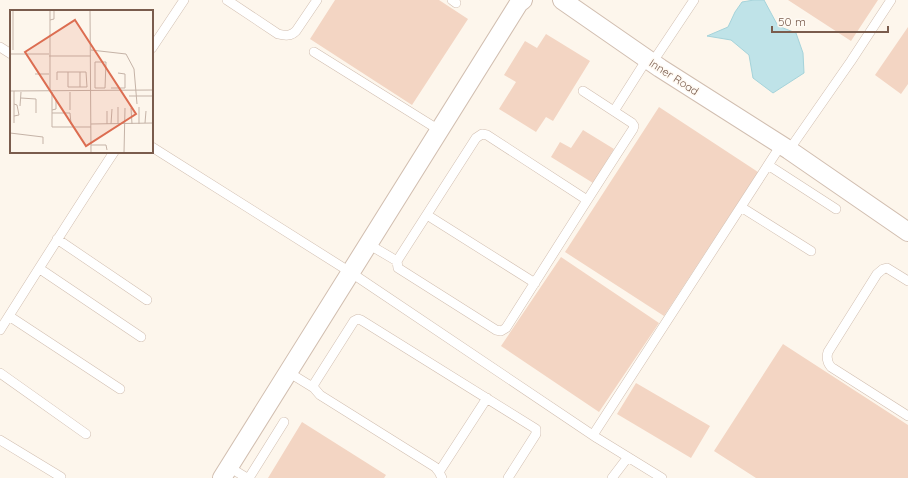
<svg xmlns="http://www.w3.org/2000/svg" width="908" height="478" font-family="Quicksand,sans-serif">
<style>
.water{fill:#bfe3e8;stroke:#a5d3da}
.building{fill:#f3d5c3}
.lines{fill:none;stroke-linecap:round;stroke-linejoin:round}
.lane-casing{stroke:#d1beb0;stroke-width:10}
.street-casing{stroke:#d1beb0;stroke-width:20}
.lane{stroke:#fff;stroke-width:9}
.street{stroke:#fff;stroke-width:18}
.labels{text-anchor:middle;stroke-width:3;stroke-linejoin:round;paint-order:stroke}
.street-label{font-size:11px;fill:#7a5c4d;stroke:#fffaf3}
.inset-road{fill:none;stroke:#c5b3a7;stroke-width:1}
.view{fill:#dc6d51;fill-opacity:0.15;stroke:#dc6d51;stroke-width:2}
.inset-edge{fill:none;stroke:#7a5c4d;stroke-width:2}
</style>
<rect width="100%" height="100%" fill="#fdf6ec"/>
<path class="water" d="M754,0H764L778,26L796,33L803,53L804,73L773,93L753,78L749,55L731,40L707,36L728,27L735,12L742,2Z"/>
<path class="building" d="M335,0H439L468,19L412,105L310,39Z
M788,0H878L851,41Z
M908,27V84L901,94L875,75Z
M546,34L590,61L553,121L546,117L536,132L499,109L516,82L504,75L525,41L537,48Z
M659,107L758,172L664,316L565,252Z
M583,130L614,149L593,183L551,157L560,142L571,148Z
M561,257L659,323L599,412L501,346Z
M783,344L908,425V478H756L714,451Z
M636,383L710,426L691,458L617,414Z
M302,422L386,475L384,478H268Z"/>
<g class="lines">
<g class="lane-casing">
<path id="lane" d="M227,0L278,34C286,36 291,36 296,31L317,0
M452,0L456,3
M0,47L11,54
M152,48L184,0
M314,52L439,130
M652,63L694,0
M583,91L632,123L634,126L633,129C590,195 548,262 506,328L501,331L496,330L398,268L397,261L476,138L482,134L487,135L587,200
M614,111L647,59
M152,147L350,272L597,438L662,478
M789,150L851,61L891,0
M768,165L836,209
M741,207L811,251
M427,215L535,283
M57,239L147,300
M368,244L397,261
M40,269L141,337
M908,281L887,268L883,269L877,274L828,352C826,358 827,362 831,367L908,416
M9,316L120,389
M0,330C38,270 75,211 114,152
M288,372L314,388
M0,373L86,434
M593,435L781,145
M0,440L61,477
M229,467L247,478
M439,472L487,398
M249,478L284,422
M442,478L439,472L435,467L320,395L314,388V384L354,321L358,319L361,320L536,429V434L508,478
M612,478L628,457"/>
</g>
<g class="street-casing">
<path id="street" d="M562,0L660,68L789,150L908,232
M222,478L519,3L523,0"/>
</g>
<use href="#lane" class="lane"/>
<use href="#street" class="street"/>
</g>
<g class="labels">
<g class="street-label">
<text transform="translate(674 77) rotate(33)" y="4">Inner Road</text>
</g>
</g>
<g transform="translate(10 10)">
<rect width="143" height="143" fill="#fdf6ec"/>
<path class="inset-road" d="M40,0V81M80,0L81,143M40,10L44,9V0M3,40V0M81,40L116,44L124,59L127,94M0,44H39M39,46H81M85,52H96L95,78H85ZM70,62V77M25,64H39M47,70V62H76L77,77H58V62M101,78H115V64L108,63M0,81L143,80M42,82V117H81M60,82V100M119,86H143M11,88L26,89V103M10,96L11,82M129,97V114M121,98L122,114M42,100L46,99V89M42,103H60L61,114M4,106L9,105L7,95L4,94M4,113V81M135,113L136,101M81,114L143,113M97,114V101M101,114L102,99M108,114V97M0,123L33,127V134M81,135H96L97,140M114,143L115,98"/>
<path class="view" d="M65,10L126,104L76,136L15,42Z"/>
<rect width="143" height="143" class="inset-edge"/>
</g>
<path d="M772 26v6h116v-6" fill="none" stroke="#7a5c4d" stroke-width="2"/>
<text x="778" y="26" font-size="12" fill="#7a5c4d" stroke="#fffaf3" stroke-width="3" paint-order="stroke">50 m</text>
</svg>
